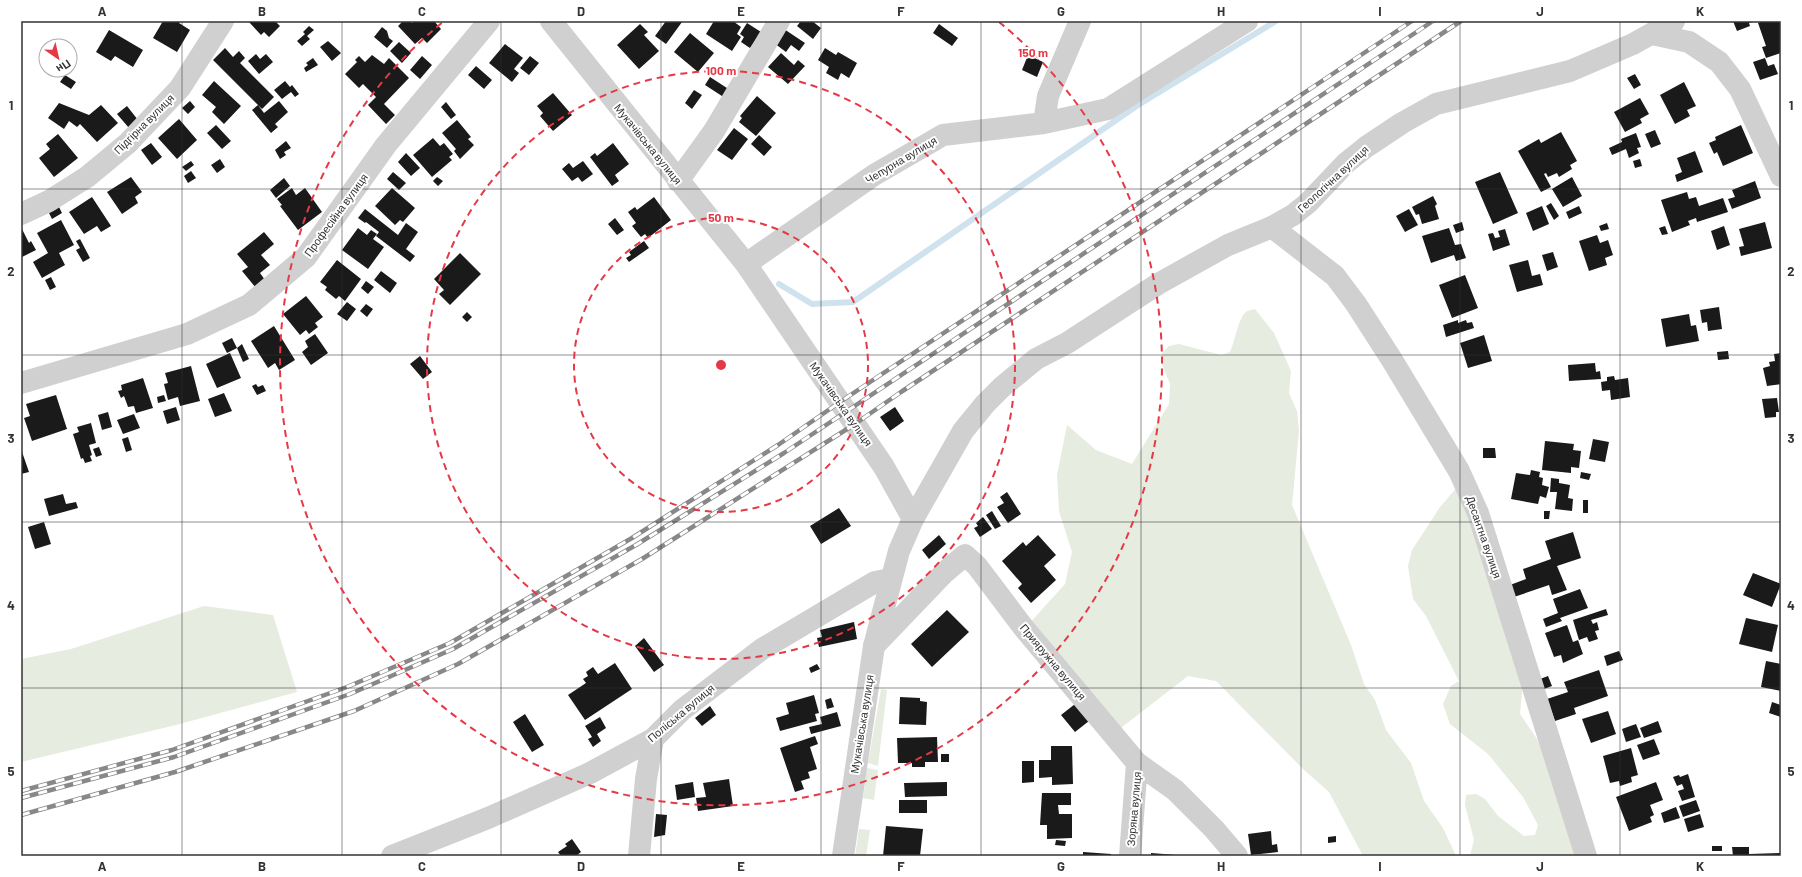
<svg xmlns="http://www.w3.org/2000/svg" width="1802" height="877" font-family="Barlow,sans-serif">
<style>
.green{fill:#e6ecdf}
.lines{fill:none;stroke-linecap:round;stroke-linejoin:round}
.stream{stroke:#cfe2ee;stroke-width:6}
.building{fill:#1a1a1a}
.minor{stroke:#d0d0d0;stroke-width:22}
.tertiary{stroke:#d0d0d0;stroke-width:22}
.rail-casing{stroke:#888;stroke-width:4.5}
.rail{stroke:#fff;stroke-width:3;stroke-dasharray:9;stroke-linecap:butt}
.grid{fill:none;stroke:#333;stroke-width:1;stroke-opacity:0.55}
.ring{fill:none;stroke:#e63946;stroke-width:2;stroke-dasharray:7 5}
.labels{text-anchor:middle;stroke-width:4;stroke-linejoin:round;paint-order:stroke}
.street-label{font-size:11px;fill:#333;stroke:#fff}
.centre{fill:#e63946;stroke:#fff;stroke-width:2}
.ring-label{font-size:12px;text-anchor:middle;font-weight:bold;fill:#e63946;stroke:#fff;stroke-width:4;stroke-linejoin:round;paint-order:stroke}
.neatline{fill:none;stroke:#333;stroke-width:1.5}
.grid-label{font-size:13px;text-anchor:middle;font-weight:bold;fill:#333}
</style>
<rect width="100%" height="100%" fill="#fff"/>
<path class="green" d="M1255,309L1274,333L1291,371L1289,393L1297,411L1299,431L1292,505L1351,645L1364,684L1375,700L1386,730L1411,763L1424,801L1443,828L1456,856H1363L1329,792L1303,769L1216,681L1188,676L1117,731L1027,626L1065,584L1072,552L1059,511L1057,475L1067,425L1096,450L1132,464L1169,404L1170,384L1162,364V353L1169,346L1179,344L1221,355L1230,352C1235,342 1238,318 1246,312C1248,310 1253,310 1255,309Z
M1460,484L1523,681L1520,714L1537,739L1556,780L1580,856H1470L1474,840L1465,805L1466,795L1476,794L1485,799L1498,816L1524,836L1535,835L1538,825L1523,797L1488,754L1450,724L1443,704L1451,686L1459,681L1426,616L1413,599L1408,566L1412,550L1440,507Z
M204,606L273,615L297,692L176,725L21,762V659L71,649Z
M881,689L887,690L878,766L868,763Z
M867,768L878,770L874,800L863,798Z
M859,829L870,830L866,856H855Z"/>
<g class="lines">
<path class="stream" d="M779,284L812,304L853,302L1138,105L1276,21"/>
</g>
<path class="building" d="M163,21H180L179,23L190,30L177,52L153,38Z
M248,21H275L280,26L269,37L264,32L261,35Z
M403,21H410L412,23L414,21H434L441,29L427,43L422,38L415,44L398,26Z
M666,21L682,22L666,44L655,36Z
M714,21H733L741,27L737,34L741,37L732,51L706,34Z
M801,21H812L821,28L813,39L797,26Z
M1733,21H1755L1749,23L1750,26L1737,31Z
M1763,21H1781V53L1766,58L1762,47L1766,46L1758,23Z
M747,23L761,32L750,48L741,42L744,37L740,34Z
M640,24L648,32L644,35L659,51L639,69L617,45Z
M939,24L958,38L952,46L933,33Z
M309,26L314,30L307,36L310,39L302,46L297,41L305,34L303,32Z
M382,27L387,31L389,38L393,41L387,48L374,37Z
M784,29L805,43L799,51L791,45L786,52L774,43Z
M109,30L143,50L133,67L115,56L111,61L96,52Z
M690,33L714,53L698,72L674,52Z
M328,41L341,53L332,61L320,47Z
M399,42L411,53L402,63L390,51Z
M505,44L523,58L514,69L519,73L512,82L489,63Z
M225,48L233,57L239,51L245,58L240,63L274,97L262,109L213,60Z
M825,48L836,55L838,52L857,63L849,78L841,73L838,80L826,73L829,67L818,60Z
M781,53L794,65L798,60L805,66L788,84L768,67Z
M256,54L260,59L266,54L273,62L259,74L248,61Z
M372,55L384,64L389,58L409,78L384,104L395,115L386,124L368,105L376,97L363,84L359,88L345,74L357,62L355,60L359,56L365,62Z
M1028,55L1043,62L1037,77L1022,70Z
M422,56L432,65L420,79L410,70Z
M530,56L539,63L529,75L520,68Z
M313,58L318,65L306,72L304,68L308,65L306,63Z
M1765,58L1768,66L1774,64L1778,74L1760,80L1753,62Z
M476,66L492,80L484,89L468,75Z
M1635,74L1641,85L1634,89L1627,78Z
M65,75L76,82L71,89L60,82Z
M710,77L730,90L725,98L705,85Z
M214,81L241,106L224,124L212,112L216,107L202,95Z
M285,81L290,87L292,85L299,94L295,97L291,92L282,99L274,90Z
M1684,82L1696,106L1687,110L1690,116L1675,124L1660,95Z
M694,90L702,95L692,109L685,103Z
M553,93L572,115L553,131L540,116L543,113L537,106Z
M757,96L776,113L756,136L739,122L742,118L740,116Z
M1640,98L1649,114L1640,119L1642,123L1625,132L1614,112Z
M190,101L195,107L188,114L182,108Z
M279,101L288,112L275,124L278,127L271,133L252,110L258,105L264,113Z
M446,102L456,115L451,119L441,107Z
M59,103L89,115L101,105L118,123L97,142L80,124L77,127L69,121L64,129L48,118Z
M127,106L138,120L129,128L117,114Z
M179,119L197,140L177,159L158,138Z
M457,120L471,137L468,139L474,145L460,159L454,151L456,149L442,133Z
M216,125L231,141L222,149L207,133Z
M1741,125L1753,153L1723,166L1717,152L1714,154L1709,143L1716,140L1715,137Z
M734,128L748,139L732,160L717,150Z
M1655,130L1661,144L1651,148L1645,134Z
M1561,132L1577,161L1570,165L1572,169L1559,177L1557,173L1548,177L1546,173L1544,174L1551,187L1541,192L1518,151L1539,139L1541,143Z
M1636,133L1641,147L1637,148L1639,153L1629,158L1626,149L1612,155L1609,148L1622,142L1621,139Z
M58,134L78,158L54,177L39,158L50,149L46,144Z
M759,135L772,147L764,156L751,144Z
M433,138L440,146L444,143L453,154L449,157L452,160L432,177L413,155Z
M286,141L291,148L284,152L286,155L280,159L275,150Z
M151,143L162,157L152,165L141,150Z
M613,143L629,164L615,175L619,181L612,186L590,157L595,153L597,156Z
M1695,151L1703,172L1677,182L1675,175L1682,172L1677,158Z
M406,153L420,168L411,176L398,162Z
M220,159L225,167L217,173L211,165Z
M1640,159L1642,166L1635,168L1633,161Z
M191,161L194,165L186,171L182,167Z
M583,161L593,174L582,182L578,177L572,181L562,169L569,163L573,168Z
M191,171L196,178L188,183L184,176Z
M393,172L406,183L399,190L387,179Z
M1500,172L1518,213L1493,224L1475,182Z
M131,177L142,192L135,197L138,203L122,214L107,192Z
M437,177L443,181L438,186L433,181Z
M1572,177L1582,196L1563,207L1552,189Z
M284,178L290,186L276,198L270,190Z
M1755,181L1761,198L1732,209L1728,199L1735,197L1732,190Z
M292,188L296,195L305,188L322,212L298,230L280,206L282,205L277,199Z
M392,188L415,208L403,222L400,220L395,225L375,206Z
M1687,192L1689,199L1696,197L1699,206L1723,198L1728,212L1697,222L1696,218L1688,221L1690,225L1672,232L1661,200Z
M1433,196L1437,204L1435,206L1439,219L1422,224L1419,214L1416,215L1412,207Z
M92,197L111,226L101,232L97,226L84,234L69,212Z
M654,197L671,220L648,238L645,234L641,237L632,226L636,223L628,212L635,207L637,210Z
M1551,203L1559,216L1554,220L1546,206Z
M1542,206L1549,224L1533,231L1526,213Z
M1579,206L1582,213L1569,219L1566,212Z
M59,207L62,213L52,219L49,213Z
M365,209L398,235L406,223L418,232L406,249L415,256L410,262L376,236L379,232L366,222L365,223L358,218Z
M1409,209L1418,225L1405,232L1396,216Z
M615,218L624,230L617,235L608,224Z
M61,220L74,245L59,253L65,265L42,278L33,262L48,253L37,233Z
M1462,222L1464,230L1456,233L1453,225Z
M1765,222L1772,248L1741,256L1739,247L1744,246L1739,229Z
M1607,223L1609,229L1601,231L1599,226Z
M1665,226L1668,234L1662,235L1659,228Z
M1724,226L1730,245L1717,250L1711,231Z
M21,227L29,243L31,241L36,250L22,257Z
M358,228L367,235L371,230L377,234L373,239L384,247L368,269L342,250Z
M1449,228L1455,245L1461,244L1466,258L1456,261L1454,255L1431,263L1422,236Z
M1505,229L1510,245L1493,251L1488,234L1493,233L1495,238L1500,237L1498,231Z
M264,232L274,244L261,255L270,265L260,273L265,280L256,288L242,271L248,267L237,254Z
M1597,235L1600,243L1608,240L1613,255L1605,258L1607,265L1589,271L1579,241Z
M80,239L90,258L83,262L76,250L80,248L76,241Z
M644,241L649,248L629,262L626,258L631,255L629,252Z
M1553,252L1558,267L1547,271L1542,255Z
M460,253L481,274L450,305L439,294L444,290L434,279Z
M337,260L361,279L345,301L339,296L336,299L325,290L327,287L320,282Z
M1528,260L1532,276L1540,274L1543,285L1517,292L1509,265Z
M381,271L397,283L390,293L374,280Z
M1465,275L1478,308L1452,318L1439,285Z
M51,277L56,287L50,290L45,280Z
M366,281L374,287L368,294L361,288Z
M306,296L323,317L315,323L318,327L309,334L306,330L300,335L283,314Z
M347,302L356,309L347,321L337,314Z
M366,304L373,309L367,317L360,311Z
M1719,307L1722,329L1708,331L1707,322L1702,323L1700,310Z
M467,312L472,317L467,322L462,317Z
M1689,314L1691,326L1696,325L1699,341L1666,347L1661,319Z
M1458,320V323L1466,320L1467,323L1472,322L1474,328L1446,337L1443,325Z
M274,326L295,360L279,370L275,363L268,368L251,341Z
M315,334L328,353L311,365L302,352L308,347L305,341Z
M1484,335L1492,361L1468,368L1460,343Z
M232,338L237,348L242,344L249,359L243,362L237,348L227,353L222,343Z
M1728,351L1729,359L1718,360L1717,352Z
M230,353L241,378L217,388L206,364Z
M1781,353V384L1767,386L1763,368L1770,366L1769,362L1775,361L1774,354Z
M420,356L432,372L423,379L410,364Z
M1595,363L1596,372L1600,371L1601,379L1569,381L1568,365Z
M191,366L200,401L180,406L178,397L168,400L164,384L168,383L165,373Z
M1614,376L1615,380L1628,378L1630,397L1611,400L1610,390L1602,391L1601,382L1607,381V377Z
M143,378L153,408L136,413L134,406L128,407L124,396L121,398L118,391L122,390L121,385Z
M256,384L258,387L263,385L266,391L257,395L252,386Z
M224,393L232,411L215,417L208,399Z
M56,395L67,429L32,441L24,418L30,416L26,404Z
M164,395L166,401L158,403L157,397Z
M1777,398L1779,412H1776V417L1765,418L1762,399Z
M176,407L180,420L167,424L163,411Z
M895,407L904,421L890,431L880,417Z
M108,412L112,427L102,430L98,415Z
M134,414L140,428L123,434L117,420Z
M91,423L96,443L89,445L92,455L90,456L92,461L85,463L83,458L81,459L73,434L79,432L77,427Z
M128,437L132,450L126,452L122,439Z
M1593,439L1609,442L1605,462L1589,459Z
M1545,441L1574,444L1573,450L1581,451L1579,468L1571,467V473L1542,470Z
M99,447L102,455L96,457L93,449Z
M1483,448H1495L1496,458H1483Z
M21,449L29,472L21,474Z
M1531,470L1540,472L1539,477L1543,478L1542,485L1549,487L1546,498L1540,496L1538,504L1511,499L1516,473L1530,475Z
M1581,472L1591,474L1589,480L1580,478Z
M1551,478L1559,479V483L1570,485L1568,498L1573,499L1572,511L1555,509L1557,492H1550Z
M1007,492L1021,514L1008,523L997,507L1004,503L1000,497Z
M63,494L66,504L76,502L78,508L49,516L44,499Z
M1583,500H1588V513H1583Z
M839,508L851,526L821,544L810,526Z
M992,511L1001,526L995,529L986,515Z
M1544,511H1550L1549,519H1544Z
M983,517L992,529L980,537L974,528L978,526L976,523Z
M44,522L51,544L35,549L28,527Z
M1573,532L1581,558L1557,566L1567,590L1552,595L1549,585L1514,597L1510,585L1526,579L1523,569L1551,559L1545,541Z
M939,535L946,544L929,559L922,550Z
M1038,535L1056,555L1044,566L1056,580L1031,603L1018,588L1022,584L1002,561L1023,542L1026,546Z
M1753,573L1781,584L1772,607L1743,595Z
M1580,589L1588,608L1560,618L1562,621L1546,627L1543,619L1558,613L1553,599Z
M1606,609L1608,615L1591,620L1593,624L1597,622L1599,630L1595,631L1598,639L1589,642L1587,637L1579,640L1573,620Z
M947,610L969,632L932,667L911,644Z
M1746,618L1778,625L1772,652L1739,644Z
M854,622L857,639L819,647L817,638L822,637L820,630Z
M1567,625L1573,642L1578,640L1583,654L1563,663L1561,655L1554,657L1545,633Z
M644,638L664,665L654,672L635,646Z
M1619,651L1623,660L1607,666L1604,656Z
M1766,661L1781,664V691L1761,687Z
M615,663L632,689L585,720L568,695L586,683L583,679L588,676L586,672L593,667L598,674Z
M817,664L820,669L811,673L809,668Z
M1599,670L1608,696L1574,708L1576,714L1555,721L1547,699L1568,692L1564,682Z
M1548,676L1552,686L1544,689L1540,679Z
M814,695L819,713L815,714L817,721L780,731L776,718L789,714L786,703Z
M900,697L920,698V701L927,702L926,725L899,724Z
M831,698L834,707L827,709L825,700Z
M1772,702L1781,705V717L1769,713Z
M1075,704L1089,721L1075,732L1061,715Z
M710,706L716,715L702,726L695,718Z
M1608,711L1616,734L1591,743L1582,719Z
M837,712L841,726L811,734L809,727L822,724L820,717Z
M525,714L544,745L532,752L513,722Z
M600,717L606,728L597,734L601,741L593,747L588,739L592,737L585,726Z
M1658,721L1662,732L1644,738L1640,728Z
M1636,724L1641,737L1626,742L1622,729Z
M815,736L818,744L810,747L817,769L808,772L810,778L801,781L804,789L795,792L780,748Z
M937,737L938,762H925V767H912V763H898L897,738Z
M1654,739L1660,754L1643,760L1637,745Z
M1051,746H1072L1073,784L1052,785V777L1039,778V760H1051Z
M1631,748L1638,775L1631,777L1632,782L1620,786L1619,781L1610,783L1603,756Z
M941,754H949V762H941Z
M1022,761H1034V782L1022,783Z
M1688,774L1695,797L1682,801L1678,791L1684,789L1682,784L1677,786L1673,777L1679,775L1680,777Z
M729,779L733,806L698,811L696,798L706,797L703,783Z
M693,782L695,797L677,800L675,785Z
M947,782V796L905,797L904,783Z
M1656,782L1663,800L1650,805L1654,815L1650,817L1652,822L1629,831L1616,797Z
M1042,793H1071V805H1058L1059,814H1072V838L1047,839V825H1040Z
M899,800H927V813H899Z
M1696,800L1700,811L1683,817L1679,806Z
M1676,807L1680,818L1664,823L1661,813Z
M656,814L667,815L665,835L654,837Z
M1700,814L1704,827L1688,832L1684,819Z
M886,826L923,829L920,856H883Z
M1271,831L1272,845L1277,844L1278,852L1251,855L1248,834Z
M1336,836V842L1328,843V837Z
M572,839L581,852L576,856H561L558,852L567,846L565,844Z
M1056,840L1066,841L1065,846L1055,845Z
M1712,846H1722V851H1712Z
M1732,847H1749V854L1781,853V856H1733Z
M1083,852L1111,854V856H1083Z
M1151,853L1176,855V856H1151Z"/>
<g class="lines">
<path class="minor" d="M551,21L746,264L884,467L913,519
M1652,34L1689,42L1719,62L1740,89L1781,176
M1044,123L1108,109L1247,21
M678,181L714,131L779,21
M21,214L49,201L87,177L128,143L180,88L223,21
M1272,227L1335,276L1356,304L1392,360L1459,471L1478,513L1586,856
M746,264L874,175L943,135L1044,123L1048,96L1080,21
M21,383L187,334L249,305L306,257L386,145L489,21
M874,646L945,572L965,555L977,566L1023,627L1137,763L1175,790L1214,829L1237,856
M392,856L488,818L590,773L653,739L682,710L762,649L875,582L891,579
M639,856L646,779L653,739
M1130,856L1137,763"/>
<path class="tertiary" d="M843,856L874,646L899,551L913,519L963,431L985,404L1002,387L1036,359L1067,343L1158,284L1228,245L1272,227L1293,215L1308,203L1346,163L1366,147L1402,123L1436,104L1570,71L1633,44L1674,21"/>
<g class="rail-casing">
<path id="rail" d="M21,791L172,750L347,687L450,643L632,538L778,445L840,402L1412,21
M21,798L174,757L350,694L453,649L636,545L784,453L1433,21
M21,815L175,772L354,711L458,664L642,559L855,424L901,392L1461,21"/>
</g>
<use href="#rail" class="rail"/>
</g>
<path class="grid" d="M182,21V856M342,21V856M501,21V856M661,21V856M821,21V856M981,21V856M1141,21V856M1301,21V856M1460,21V856M1620,21V856M21,189H1781M21,355H1781M21,522H1781M21,688H1781"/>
<g class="ring">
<circle cx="721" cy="365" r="147"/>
<circle cx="721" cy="365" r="294"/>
<path d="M999 22A441 441 0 1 1 443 22"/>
</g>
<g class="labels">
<g class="street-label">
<text transform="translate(144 124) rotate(-45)" y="4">Підгірна вулиця</text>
<text transform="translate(648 144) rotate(51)" y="4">Мукачівська вулиця</text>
<text transform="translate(901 160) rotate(-31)" y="4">Чепурна вулиця</text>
<text transform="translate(1333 179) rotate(-43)" y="4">Геологічна вулиця</text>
<text transform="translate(336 215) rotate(-54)" y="4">Професійна вулиця</text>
<text transform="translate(841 404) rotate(55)" y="4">Мукачівська вулиця</text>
<text transform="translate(1484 537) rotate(71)" y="4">Десантна вулиця</text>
<text transform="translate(1053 662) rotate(50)" y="4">Прияружна вулиця</text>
<text transform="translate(681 713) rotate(-40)" y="4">Поліська вулиця</text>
<text transform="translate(862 724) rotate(-81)" y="4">Мукачівська вулиця</text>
<text transform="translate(1134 809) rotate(-85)" y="4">Зоряна вулиця</text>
</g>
</g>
<circle cx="721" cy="365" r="6" class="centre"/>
<g class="ring-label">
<text x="1033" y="57">150 m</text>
<text x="721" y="75">100 m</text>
<text x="721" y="222">50 m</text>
</g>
<rect width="1802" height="877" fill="none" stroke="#ffffff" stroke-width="44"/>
<g transform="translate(58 58) rotate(146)"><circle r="19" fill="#ffffff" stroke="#adadad"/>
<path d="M0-3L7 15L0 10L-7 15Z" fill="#e63946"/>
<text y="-6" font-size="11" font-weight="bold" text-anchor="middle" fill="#333333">Пн</text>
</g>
<rect x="22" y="22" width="1758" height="833" class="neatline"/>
<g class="grid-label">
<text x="102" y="16">A</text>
<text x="262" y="16">B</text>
<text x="422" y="16">C</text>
<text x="581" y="16">D</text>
<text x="741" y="16">E</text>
<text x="901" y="16">F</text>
<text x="1061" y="16">G</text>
<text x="1221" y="16">H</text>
<text x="1380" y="16">I</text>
<text x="1540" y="16">J</text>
<text x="1700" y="16">K</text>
<text x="11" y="110">1</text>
<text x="1791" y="110">1</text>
<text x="11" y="276">2</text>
<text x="1791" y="276">2</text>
<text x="11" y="443">3</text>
<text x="1791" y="443">3</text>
<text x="11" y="610">4</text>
<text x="1791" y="610">4</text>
<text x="11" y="776">5</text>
<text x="1791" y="776">5</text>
<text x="102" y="871">A</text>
<text x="262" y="871">B</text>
<text x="422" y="871">C</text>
<text x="581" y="871">D</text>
<text x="741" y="871">E</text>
<text x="901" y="871">F</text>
<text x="1061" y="871">G</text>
<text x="1221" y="871">H</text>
<text x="1380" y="871">I</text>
<text x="1540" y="871">J</text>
<text x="1700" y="871">K</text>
</g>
</svg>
